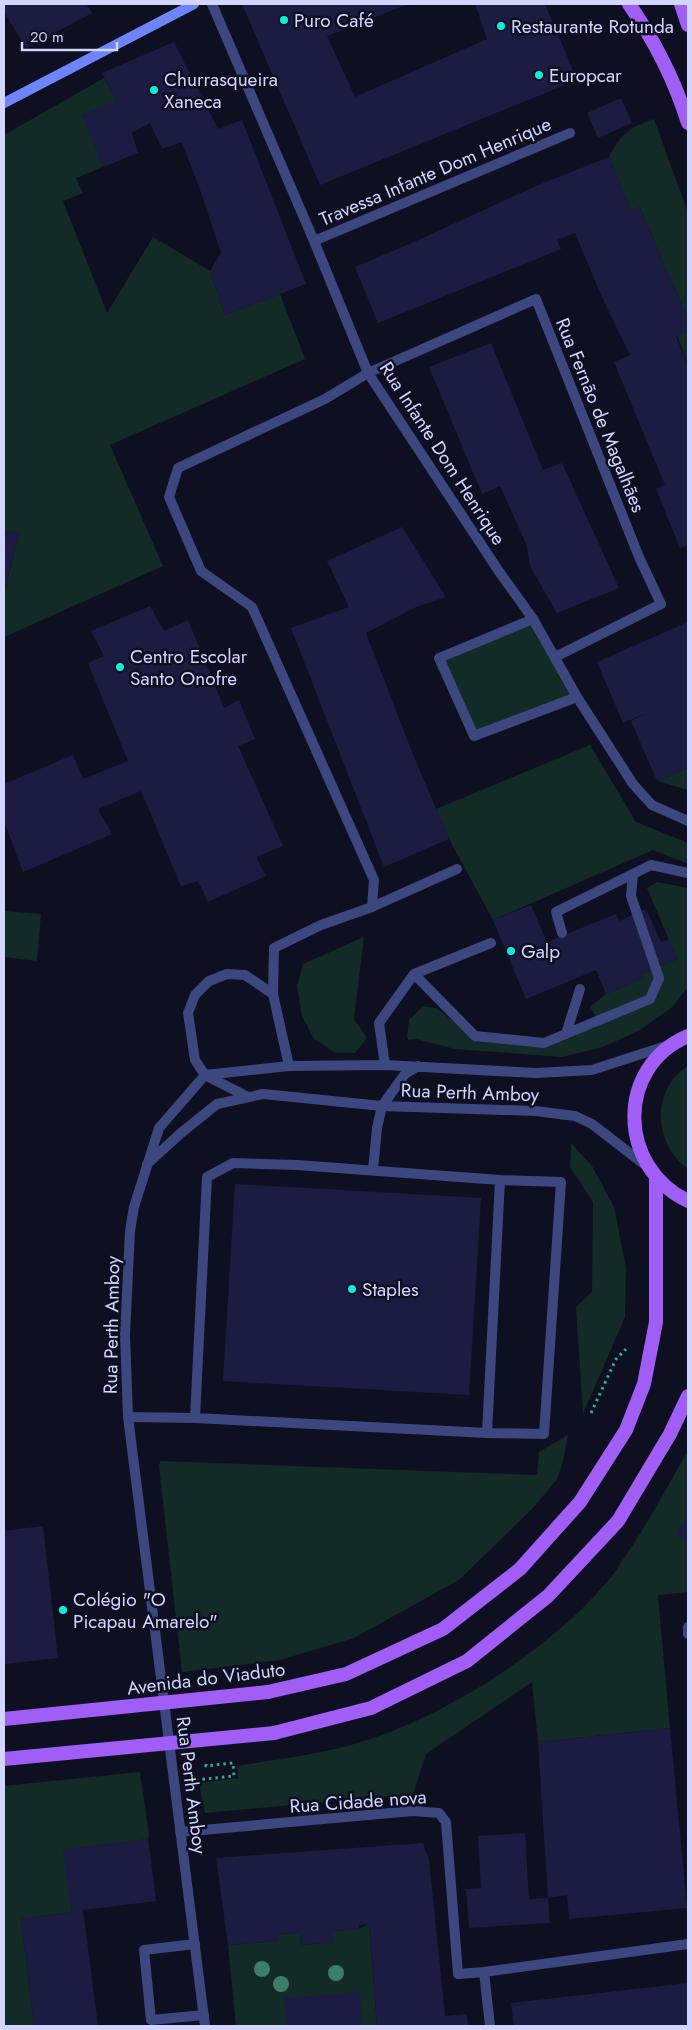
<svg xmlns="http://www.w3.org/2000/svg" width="692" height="2030" font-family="Jost,sans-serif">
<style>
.green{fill:#122b26}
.building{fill:#1c1c42}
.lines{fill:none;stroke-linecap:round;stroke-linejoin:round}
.path{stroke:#34ae8f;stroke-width:3;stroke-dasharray:2.5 4;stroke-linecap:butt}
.service{stroke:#3c467f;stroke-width:10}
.minor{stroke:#3c467f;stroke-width:10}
.secondary{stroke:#6d85f8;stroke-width:10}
.primary{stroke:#a05ef7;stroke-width:14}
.primary-bridge{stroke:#a05ef7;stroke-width:14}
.tree{fill:#3c7e6a}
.poi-dot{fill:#0befda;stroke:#0f0f22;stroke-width:2}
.labels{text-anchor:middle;stroke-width:5;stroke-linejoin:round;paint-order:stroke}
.poi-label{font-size:19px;fill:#d2d5fd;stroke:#0f0f22;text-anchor:start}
.street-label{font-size:19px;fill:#d2d5fd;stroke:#0f0f22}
</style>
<rect width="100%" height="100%" fill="#0f0f22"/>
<path class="green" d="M104,78L116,101L85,116L103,167L76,178L83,193L63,201L107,313L153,237L210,271L225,315L280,294L305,359L110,445L163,566L4,637V594L19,533L4,531V135Z
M654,119L688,213V317L664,265L640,207L631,211L609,157C621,134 630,127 654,119Z
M688,331V366L677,335Z
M533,619L577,697L474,736L439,658Z
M590,745L636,822L688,843V864L653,850L493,920L449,839L436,809Z
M688,768V790L657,781Z
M657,882L688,888V987L671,1008L640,1030L603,1047L562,1057L455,1049L416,1039L409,1040L407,1037L409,1020L423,1006L436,1008L476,1039L549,1045L570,1038L600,1023L590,1007L606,994L643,978L641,974L677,959L647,888Z
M4,911L41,914L37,961L4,957Z
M364,937L354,1019L367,1038L355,1053H336L314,1039L302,1016L297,986L303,964Z
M688,1066V1169C654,1145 650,1089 688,1066Z
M571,1143L592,1166L614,1207L626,1268L625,1317L583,1414L576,1307L592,1292L593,1202L570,1167Z
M568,1435L563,1461L557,1479L533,1508L459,1580L354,1638L280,1660L182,1672L159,1466L160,1461L537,1475L539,1452Z
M686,1454L688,1457V1592L658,1595L670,1728L538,1742L532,1682L426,1754L413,1794L205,1813L199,1783L238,1778L237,1766C279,1759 323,1754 364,1741C447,1715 549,1650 606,1583C613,1576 618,1567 624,1558C647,1525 666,1489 686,1454Z
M140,1772L149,1835L148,1839L64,1850L72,1912L21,1919L34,2026H4V1786Z
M369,1924L377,2026H236L228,1945L277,1941V1935L300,1932L301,1945L333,1942V1931L359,1929Z"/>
<path class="building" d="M4,4H86L92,13L26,48L4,12Z
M242,4H408L327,36L355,97L487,39L475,4H545L577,80L320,185Z
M174,42L218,129L242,120L306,284L225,315L210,271L221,253L202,195L182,142L162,149L150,123L132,133L138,153L103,167L82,115L116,101L102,73Z
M621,98L632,123L598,138L587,113Z
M609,157L631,211L640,207L664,265L688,317V331L676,336L688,367V545L680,548L656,489L665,485L614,362L630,355L601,295L575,233L557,240L561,249L378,323L355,267L414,242L536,186Z
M491,343L543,470L562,463L619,588L557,613L530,566L527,546L500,486L482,494L429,367Z
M402,527L446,597L416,607L366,633L414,757L449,839L384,867L291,628L349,607L327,561Z
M4,531L19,533L4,592Z
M150,606L164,631L188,620L224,708L239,700L255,739L238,746L283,846L256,857L266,876L208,902L198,881L181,886L141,791L98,809L112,834L23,872L4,821V784L73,755L83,779L128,761L88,663L104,656L91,631Z
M688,622V768L657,781L631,721L647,713L623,723L597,662Z
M531,905L547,942L616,914L619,921L646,909L661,942L669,939L677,959L641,974L643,978L606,994L596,970L526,999L493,920Z
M235,1184L481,1198L469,1395L223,1381Z
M688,1517V1543L676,1534Z
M43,1526L58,1658L5,1664L4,1531Z
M670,1728L687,1908L569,1919L567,1895L548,1898L538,1742Z
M525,1833L529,1899L548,1898L550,1923L469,1928L466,1889L481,1888L478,1836Z
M148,1839L156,1901L83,1910L98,2026H34L21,1919L72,1912L63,1850Z
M423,1843L429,1860L445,2016L467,2014L468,2026H377L369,1924L358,1925L359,1929L333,1931V1942L301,1945L300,1932L277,1935L278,1941L228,1945L216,1858Z
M688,1983V2026H514L511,2003Z
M360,1992L362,2026H286L284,1998Z"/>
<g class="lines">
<path class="path" d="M591,1413L616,1359L626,1349
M196,1780L234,1776L233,1763L206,1766V1763"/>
<path class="service" d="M372,907L457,869
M562,933L556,912L651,865L688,873
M414,974L475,1036L544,1043L650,999L659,978L631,896L633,875
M566,1034L580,989
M385,1065L379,1023L414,974L491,943
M373,1170L377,1128L382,1106
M128,1417L195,1418L487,1433
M195,1418L207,1177L233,1163L297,1165L500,1180L487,1433L544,1434L561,1182L500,1180
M195,1944L144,1950L151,2020L204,2015"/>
<path class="minor" d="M212,4L314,241L368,373L498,570L533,619L577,697L633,784L652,805L688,821
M314,241L570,133
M533,619L439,658L474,736L577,697
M273,994L274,948L321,925L372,907L374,880L252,607L201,571L169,497L178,468L325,399L368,373L536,299L639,557L661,604L555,657
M248,1097L205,1075L195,1060L188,1013L195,995L209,981L227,974L245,975L273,994L289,1066
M382,1106L405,1074L418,1066
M147,1164L181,1133L217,1104L263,1094L382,1106L535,1111L575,1116L592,1124L649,1168
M688,1627V1634
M180,1832L413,1811L439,1813L446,1822L458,1974L484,1972
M205,2026L128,1417L125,1335L130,1231L134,1207L159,1128L205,1075L289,1066L385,1065L536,1073L592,1070L669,1045
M490,2026L484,1972L688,1944"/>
<path class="secondary" d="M4,103L194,4"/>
<path class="primary" d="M629,4C654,40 675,81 688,123
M681,4L688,25
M688,1036C615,1067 618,1168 688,1201
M268,1692L346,1674L443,1629L520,1569L580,1502L626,1430L644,1384L656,1322V1178
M274,1733L371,1708L467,1661L548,1596L618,1521L670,1434L688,1396"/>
<path class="primary-bridge" d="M4,1719L268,1692
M4,1759L274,1733"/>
</g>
<g class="tree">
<circle cx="262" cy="1969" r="8"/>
<circle cx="336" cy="1973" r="8"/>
<circle cx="281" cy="1984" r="8"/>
</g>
<g class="poi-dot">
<circle cx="284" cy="20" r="5"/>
<circle cx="501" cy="26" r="5"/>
<circle cx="539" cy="75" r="5"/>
<circle cx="154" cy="90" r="5"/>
<circle cx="120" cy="667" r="5"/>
<circle cx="511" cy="951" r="5"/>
<circle cx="352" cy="1289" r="5"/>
<circle cx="63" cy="1610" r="5"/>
</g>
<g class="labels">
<g class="poi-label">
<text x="294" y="27">Puro Café</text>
<text x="511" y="33">Restaurante Rotunda</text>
<text x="549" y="82">Europcar</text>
<text x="164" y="86">Churrasqueira<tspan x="164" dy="22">Xaneca</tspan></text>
<text x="130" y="663">Centro Escolar<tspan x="130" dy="22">Santo Onofre</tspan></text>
<text x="521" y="958">Galp</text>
<text x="362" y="1296">Staples</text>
<text x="73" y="1606">Colégio "O<tspan x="73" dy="22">Picapau Amarelo"</tspan></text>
</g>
<g class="street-label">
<text transform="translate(435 171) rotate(-23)" y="7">Travessa Infante Dom Henrique</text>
<text transform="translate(601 415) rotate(68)" y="7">Rua Fernão de Magalhães</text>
<text transform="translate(443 453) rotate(57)" y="7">Rua Infante Dom Henrique</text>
<text transform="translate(470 1092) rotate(2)" y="7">Rua Perth Amboy</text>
<text transform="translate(111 1325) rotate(-89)" y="7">Rua Perth Amboy</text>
<text transform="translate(206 1678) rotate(-7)" y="7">Avenida do Viaduto</text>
<text transform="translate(192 1785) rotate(83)" y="7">Rua Perth Amboy</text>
<text transform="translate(358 1801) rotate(-4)" y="7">Rua Cidade nova</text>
</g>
</g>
<rect width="692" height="2030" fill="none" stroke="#d2d5fd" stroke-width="10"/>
<path d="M22 42v8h95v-8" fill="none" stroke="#d2d5fd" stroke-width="2.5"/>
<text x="30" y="42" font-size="15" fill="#d2d5fd" stroke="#0f0f22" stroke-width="4" paint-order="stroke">20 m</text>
</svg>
